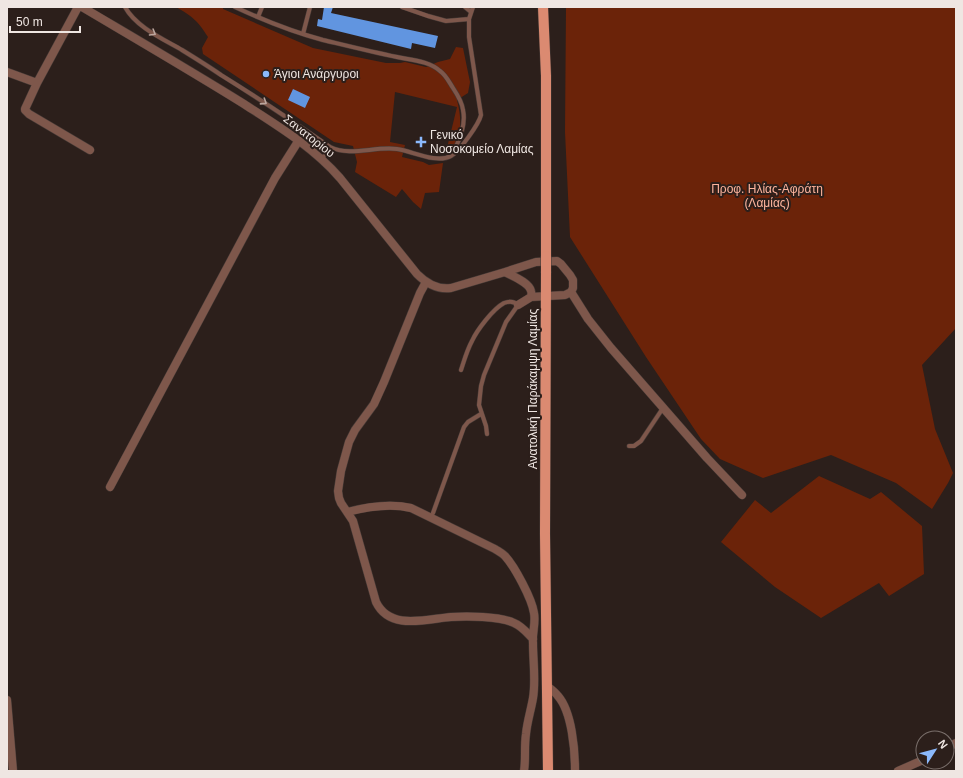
<svg xmlns="http://www.w3.org/2000/svg" width="963" height="778" font-family="Arial,sans-serif">
<style>
.green{fill:#6b2309}
.building{fill:#6195e0}
.lines{fill:none;stroke-linecap:round;stroke-linejoin:round}
.service-casing{stroke:#473b37;stroke-width:5}
.minor-casing{stroke:#473b37;stroke-width:9}
.primary-casing{stroke:#473b37;stroke-width:11}
.service{stroke:#7e574b;stroke-width:4}
.minor{stroke:#7e574b;stroke-width:8}
.primary{stroke:#db8a71;stroke-width:10}
.primary-bridge-casing{stroke:#473b37;stroke-width:11;stroke-linecap:butt}
.primary-bridge{stroke:#db8a71;stroke-width:10}
.oneway{stroke:#bca69e}
.poi-dot{fill:#8bb9fc;stroke:#2c1f1b;stroke-width:1.5}
.labels{text-anchor:middle;stroke-width:4;stroke-linejoin:round;paint-order:stroke}
.poi-label{font-size:12px;fill:#efe6e2;stroke:#2c1f1b;text-anchor:start}
.street-label{font-size:12px;fill:#efe6e2;stroke:#2c1f1b}
.park-label{font-size:12px;fill:#feb49d;stroke:#2c1f1b}
</style>
<rect width="100%" height="100%" fill="#2c1f1b"/>
<path class="green" d="M176,7H223V9L313,48L386,63H400L405,62L426,67L438,62L450,59L456,47L463,48L470,82L468,93L457,100C462,119 462,135 451,152H446L457,107L395,92L390,142L405,145L402,157L423,162L429,165L443,163L439,192L425,193L421,209L413,202L402,189L396,197L355,172L357,162L353,146L334,142L203,54L202,48L208,37C198,21 192,16 176,7Z
M566,7H956V328L922,365L935,429L953,473L948,483L932,509L896,483L831,455L763,478L720,459L701,439L646,357L570,237L565,132Z
M819,476L870,499L881,492L922,526L924,574L889,596L879,583L821,618L775,587L721,542L755,500L771,513Z"/>
<path class="building" d="M324,7H333L331,13L438,36L435,48L412,43L411,49L317,26L318,19L322,20Z
M293,89L310,97L305,108L288,100Z"/>
<g class="lines">
<g class="service-casing">
<path id="service" d="M125,7C136,27 163,39 182,50C195,58 208,66 221,75C258,98 294,122 330,147C351,157 374,146 397,149C412,151 436,164 451,156C459,152 479,124 481,115L469,37V19L473,7
M235,7C263,20 293,32 323,40C348,46 372,52 397,57C411,60 429,61 440,71C446,75 449,82 453,88C457,94 462,102 463,110C466,124 460,141 452,153
M402,7L428,16L446,21L469,19
M465,7L471,12
M258,17L262,7
M303,34L310,7
M322,159L330,147
M461,370C464,361 467,350 472,341C477,330 493,309 504,303C509,301 514,301 518,305L506,322L484,375L481,386L479,405L486,426L487,434
M629,446H634L641,441L663,408
M433,513L464,427L468,422L481,414"/>
</g>
<g class="minor-casing">
<path id="minor" d="M78,7L37,83L25,109V110L29,114L90,150
M82,7C136,39 191,71 244,104C278,126 313,147 340,178L417,274C426,283 437,290 451,288L505,272C512,276 529,282 531,291C532,292 531,296 531,297
M7,72L37,83
M505,272L536,262L557,261L561,264L570,275L573,280V288L571,292L588,319L611,348L707,458L742,495
M426,282L420,293L384,382L374,404L355,430L349,442L341,471L338,491L339,498L341,503L353,521L376,602C390,631 426,619 451,617C466,616 500,616 514,623C522,626 527,633 533,639
M518,305L531,297L565,295L571,292
M110,487L275,178L299,140
M347,512C366,507 391,503 411,508L495,549C498,551 502,553 505,556C515,567 532,599 534,613C536,623 532,633 533,643C533,662 536,680 533,698C531,710 527,722 526,734C524,747 526,759 524,771
M547,686C551,689 555,692 558,696C572,712 575,750 575,771
M7,700L13,771
M947,748L956,743
M898,771L923,760"/>
</g>
<g class="primary-casing">
<path id="primary" d="M543,7L546,76V256
M546,273L545,534L548,771"/>
</g>
<use href="#service" class="service"/>
<use href="#minor" class="minor"/>
<use href="#primary" class="primary"/>
<g class="primary-bridge-casing">
<path id="primary-bridge" d="M546,273V256"/>
</g>
<use href="#primary-bridge" class="primary-bridge"/>
</g>
<defs><path id="oneway-chevron" d="M-2-3.5L2.5 0L-2 3.5" fill="none" stroke-width="1.6" stroke-linecap="round" stroke-linejoin="round"/></defs>
<g class="oneway">
<use href="#oneway-chevron" transform="translate(153 33) rotate(31)"/>
<use href="#oneway-chevron" transform="translate(264 102) rotate(33)"/>
</g>
<g class="poi-dot">
<circle cx="266" cy="74" r="4"/>
<path d="M419 136h4v4h4v4h-4v4h-4v-4h-4v-4h4z"/>
</g>
<g class="labels">
<g class="poi-label">
<text x="274" y="78">Άγιοι Ανάργυροι</text>
<text x="430" y="139">Γενικό<tspan x="430" dy="14">Νοσοκομείο Λαμίας</tspan></text>
</g>
<g class="street-label">
<text transform="translate(309 136) rotate(38)" y="4">Σανατορίου</text>
<text transform="translate(533 389) rotate(-90)" y="4">Ανατολική Παράκαμψη Λαμίας</text>
</g>
<g class="park-label">
<text x="767" y="193">Προφ. Ηλίας-Αφράτη<tspan x="767" dy="14">(Λαμίας)</tspan></text>
</g>
</g>
<rect width="963" height="778" fill="none" stroke="#efe6e2" stroke-width="16"/>
<g transform="translate(935 750) rotate(54)"><circle r="19" fill="#2c1f1b" stroke="#7a6f6b"/>
<path d="M0-3L7 15L0 10L-7 15Z" fill="#8bb9fc"/>
<text y="-6" font-size="11" font-weight="bold" text-anchor="middle" fill="#efe6e2">N</text>
</g>
<path d="M10 26v6h70v-6" fill="none" stroke="#efe6e2" stroke-width="2"/>
<text x="16" y="26" font-size="12" fill="#efe6e2" stroke="#2c1f1b" stroke-width="3" paint-order="stroke">50 m</text>
</svg>
